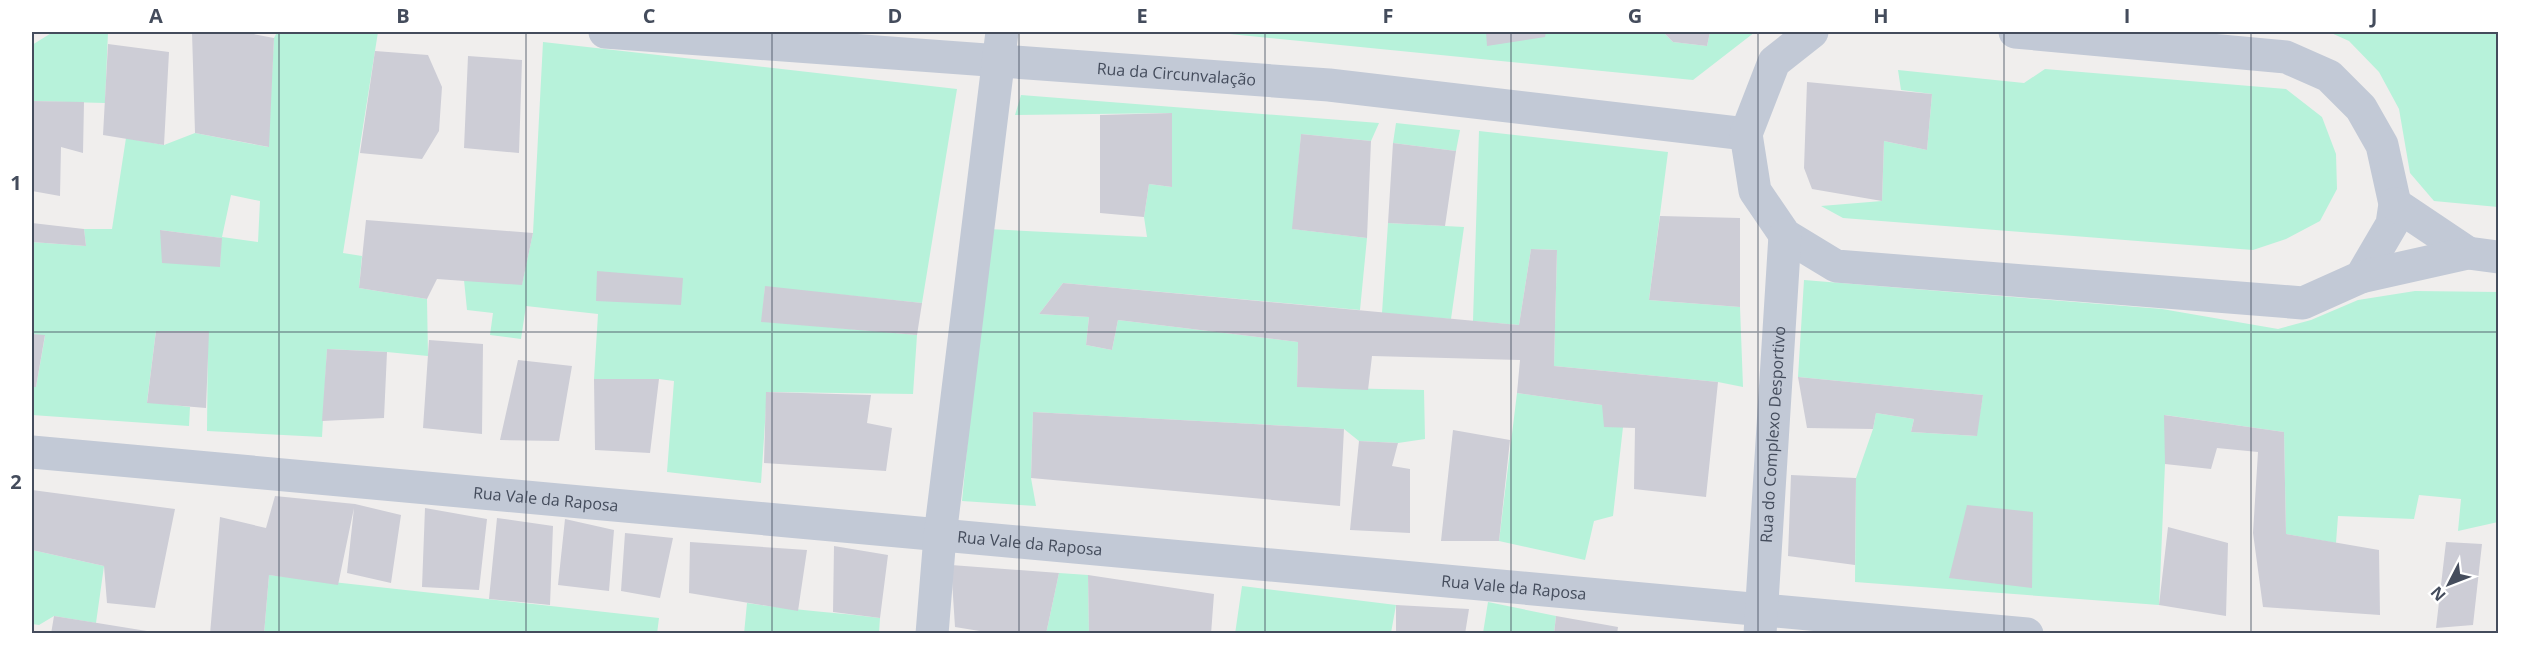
<svg xmlns="http://www.w3.org/2000/svg" width="2530" height="665" font-family="'Open Sans',sans-serif">
<style>
.green{fill:#b7f2da;fill-rule:evenodd}
.building{fill:#cdcdd6}
.lines{fill:none;stroke-linecap:round;stroke-linejoin:round}
.street{stroke:#c2c9d6;stroke-width:33}
.grid{fill:none;stroke:#444c5c;stroke-width:1.5;stroke-opacity:0.55}
.labels{text-anchor:middle;stroke-width:4.5;stroke-linejoin:round;paint-order:stroke}
.street-label{font-size:16px;fill:#444c5c;stroke:#fff}
.neatline{fill:none;stroke:#444c5c;stroke-width:2}
.grid-label{font-size:20px;text-anchor:middle;font-weight:bold;fill:#444c5c}
</style>
<rect width="100%" height="100%" fill="#f0eeed"/>
<path class="green" d="M53,32H108L105,103L32,101V45Z
M277,32H378L343,253L362,256L359,288L427,299L428,356L387,352L327,349L322,437L207,431L208,331H156L147,402L190,407L189,426L32,415V387H36L45,336L32,334V242L86,246L84,229H112L126,138L164,145L195,133L268,147L274,38ZM231,195L260,201L258,242L222,237ZM160,230L221,238L220,267Z
M1210,32H1663L1673,42L1707,46L1710,32H1755L1693,80Z
M2329,32H2498V207L2434,201L2410,173L2399,109L2379,72L2349,41Z
M543,42L957,89L922,303L765,287L762,321L917,335L913,394L767,392L761,483L667,472L674,381L659,379H594L598,314L526,306L521,339L490,335L493,313L467,310L464,280L522,284L533,233Z
M2045,69L2286,89L2322,117L2336,154L2337,189L2320,221L2286,239L2253,250L1843,218L1821,206L1882,201L1884,141L1927,150L1932,94L1901,90L1898,70L2024,83Z
M1021,95L1379,123L1371,141L1301,134L1293,229L1367,238L1360,310L1063,283L1039,314L1089,317L1086,345L1112,350L1118,320L1298,342L1297,387L1424,390L1425,439L1398,443L1359,441L1344,429L1033,412L1031,478L1036,506L962,501L988,229L1147,237L1144,217L1149,184L1172,187V113L1015,115Z
M1396,123L1460,130L1456,151L1393,143Z
M1479,131L1668,152L1649,300L1740,307L1743,387L1718,382L1554,366L1557,250L1531,249L1519,325L1473,321Z
M1388,223L1464,227L1451,319L1382,313Z
M1804,280L2162,309L2278,329L2311,320L2358,300L2415,291L2498,292V522L2458,531L2461,499L2419,495L2414,519L2338,516L2336,543L2286,534L2284,432L2165,415V464L2159,605L1855,582L1856,478L1873,429L1876,413L1914,419L1911,432L1976,436L1983,395L1798,377Z
M1517,393L1602,405L1623,427L1613,516L1594,521L1585,560L1499,541Z
M32,550L104,566L96,623L54,616L39,625L32,624Z
M1059,573L1088,575L1089,633L1046,634Z
M269,575L659,618L657,634H264Z
M1242,586L1396,605L1391,633L1235,634Z
M1488,602L1556,616L1554,633H1483Z
M747,603C791,610 835,612 880,618L879,633L744,634Z"/>
<path class="building" d="M192,32H243L274,38L269,147L195,133Z
M1486,32H1546L1545,37L1487,46Z
M1663,32H1710L1707,46L1673,42Z
M108,44L169,52L164,145L103,135Z
M375,51L428,55L442,87L439,131L422,159L360,153Z
M468,56L522,60L519,153L464,148Z
M1807,82L1932,94L1927,150L1884,141L1882,201L1812,189L1804,168Z
M32,101L84,102L83,153L61,147L60,196L32,191Z
M1172,113V187L1149,184L1144,217L1100,213V115Z
M1301,134L1371,141L1367,238L1292,229Z
M1393,143L1456,151L1445,226L1388,223Z
M1660,216L1740,218V307L1649,300Z
M366,220L533,233L522,285L437,279L427,299L359,288Z
M32,223L84,229L86,246L32,242Z
M160,230L222,238L220,267L162,263Z
M1531,249L1557,250L1554,366L1718,382L1706,497L1634,489L1635,428L1604,427L1602,405L1517,393L1520,360L1372,356L1368,390L1297,387L1298,342L1118,320L1112,350L1086,345L1089,317L1039,314L1063,283L1519,325Z
M597,271L683,278L681,305L596,301Z
M765,286L922,303L917,335L761,322Z
M156,331H209L206,408L147,403Z
M32,334L45,335L36,387H32Z
M429,340L483,344L482,434L423,428Z
M327,349L387,352L384,418L322,421Z
M518,360L572,366L559,441L500,440Z
M1798,377L1983,395L1977,436L1911,432L1914,419L1876,413L1873,429L1807,428Z
M594,379H659L650,453L595,450Z
M766,392L871,395L867,423L892,428L886,471L764,463Z
M1033,412L1344,429L1340,506L1031,478Z
M2164,415L2284,432L2286,534L2379,550L2380,615L2263,607L2253,533L2258,452L2217,448L2211,469L2165,464Z
M1453,430L1510,440L1499,541H1441Z
M1359,441L1398,443L1392,466L1410,469V533L1350,530Z
M1791,475L1856,478L1855,565L1788,556Z
M32,490L175,509L155,608L107,603L104,566L32,550Z
M275,496L355,504L401,515L391,583L347,573L354,508L338,585L269,575L264,634H210L220,517L266,528Z
M1967,505L2033,512L2032,588L1949,578Z
M425,508L487,519L479,590L422,587Z
M497,518L553,526L550,605L489,599Z
M565,519L614,530L609,591L558,585Z
M2168,527L2228,543L2226,616L2159,605Z
M625,533L673,538L660,598L621,591Z
M690,542L807,550L798,611L689,593Z
M2446,542L2482,544L2473,625L2436,628Z
M834,546L888,555L880,618L833,612Z
M951,565L1059,573L1046,634H998L955,627Z
M1088,575L1214,594L1211,634H1089Z
M1396,605L1469,609L1465,634H1396Z
M54,616L153,632V634H51Z
M1556,616L1618,627L1617,634H1554Z"/>
<g class="lines">
<g class="street">
<path id="s1" d="M605,32L1329,85L1746,134"/>
<path d="M1812,32L1774,62L1746,134L1755,191L1785,235L1836,266L2303,303L2361,277L2392,224L2395,204L2382,145L2361,108L2329,76L2286,57L2015,32"/>
<path d="M2395,204L2468,253"/>
<path d="M2361,277L2468,253L2498,257"/>
<path id="s2" d="M32,452L2027,634"/>
<path d="M932,634L940,536L1002,32"/>
<path id="s3" d="M1760,634L1785,235"/>
</g>
</g>
<path class="grid" d="M279,32V634M526,32V634M772,32V634M1019,32V634M1265,32V634M1511,32V634M1758,32V634M2004,32V634M2251,32V634M32,332H2498"/>
<g class="labels">
<g class="street-label">
<text dy="6" stroke="none"><textPath href="#s1" startOffset="573">Rua da Circunvalação</textPath></text>
<text dy="6" stroke="none"><textPath href="#s3" startOffset="200">Rua do Complexo Desportivo</textPath></text>
<text dy="6" stroke="none"><textPath href="#s2" startOffset="516">Rua Vale da Raposa</textPath></text>
<text dy="6" stroke="none"><textPath href="#s2" startOffset="1002">Rua Vale da Raposa</textPath></text>
<text dy="6" stroke="none"><textPath href="#s2" startOffset="1488">Rua Vale da Raposa</textPath></text>
</g>
</g>
<rect width="2530" height="665" fill="none" stroke="#ffffff" stroke-width="66"/>
<g transform="translate(2449 584) rotate(228)" stroke="#ffffff" stroke-width="4.5" paint-order="stroke">
<path d="M0-4.5L10 22L0 15L-10 22Z" fill="#444c5c"/>
<text y="-9" font-size="16" font-weight="bold" text-anchor="middle" fill="#444c5c">N</text>
</g>
<rect x="33" y="33" width="2464" height="599" class="neatline"/>
<g class="grid-label">
<text x="156" y="23">A</text>
<text x="403" y="23">B</text>
<text x="649" y="23">C</text>
<text x="895" y="23">D</text>
<text x="1142" y="23">E</text>
<text x="1388" y="23">F</text>
<text x="1635" y="23">G</text>
<text x="1881" y="23">H</text>
<text x="2127" y="23">I</text>
<text x="2374" y="23">J</text>
<text x="16" y="190">1</text>
<text x="16" y="489">2</text>
</g>
</svg>
